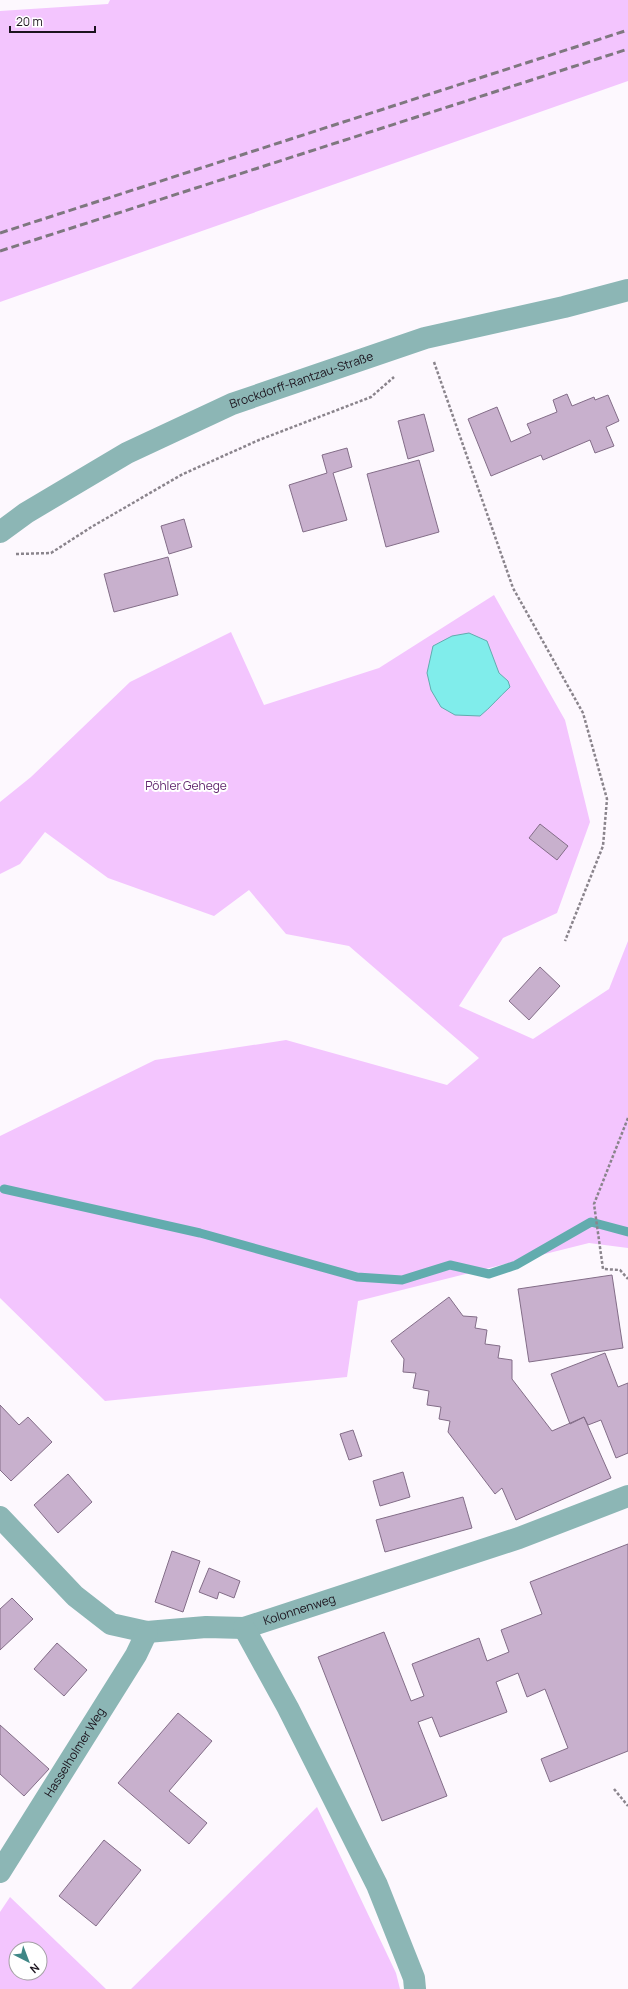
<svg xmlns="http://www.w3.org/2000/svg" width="628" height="1989" font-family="Manrope,sans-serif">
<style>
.green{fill:#f3c5fe;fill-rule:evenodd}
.water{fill:#80edeb;stroke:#62acae}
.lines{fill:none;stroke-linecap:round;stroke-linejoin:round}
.stream{stroke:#62acae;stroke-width:9}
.building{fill:#c8b0cd;stroke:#836d88}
.path{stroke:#8a848c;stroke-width:2.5;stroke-dasharray:3 2;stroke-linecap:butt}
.minor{stroke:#8cb6b5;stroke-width:22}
.rail{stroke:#7e777f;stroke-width:3;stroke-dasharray:8 4;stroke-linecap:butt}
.labels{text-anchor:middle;stroke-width:4;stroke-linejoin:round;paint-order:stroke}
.street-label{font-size:12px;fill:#1c141e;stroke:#fff}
.park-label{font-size:12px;fill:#61266e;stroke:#fff}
</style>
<rect width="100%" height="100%" fill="#fdf8fe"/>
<path class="green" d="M110,0H628V81L0,302V11L108,4Z
M494,595L565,720L590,822L557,913L503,938L459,1006L533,1039L609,989L628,941V1248L589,1243L358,1301L347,1377L105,1401L0,1298V1136L155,1060L286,1040L447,1085L479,1058L349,946L286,934L249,890L214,916L108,878L45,832L20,864L0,874V802L31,777L130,682L231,632L264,705L379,668Z
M317,1807L396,1973L400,1989H131Z
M10,1897L106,1989H0V1912ZM16,1949H40V1973H16Z"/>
<path class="water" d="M469,633L487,641L499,673L508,681L510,687C499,697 491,707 480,716L455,715L441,707L431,690L427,673L433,646L452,636Z"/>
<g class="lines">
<path class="stream" d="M4,1189L200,1233L357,1277L402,1280L450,1265L489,1274L516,1265L591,1222L628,1232"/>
</g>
<path class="building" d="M567,394L572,406L594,397L595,400L608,395L619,421L606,427L614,446L595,453L590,440L543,460L541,455L491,476L468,419L497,407L511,442L531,433L527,424L557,412L553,400Z
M424,414L434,451L408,459L398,421Z
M347,448L352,467L333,473L347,520L303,532L289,485L327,473L322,455Z
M419,460L439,532L386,547L367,474Z
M184,519L192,547L169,554L161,526Z
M168,557L178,595L114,612L104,574Z
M540,824L568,846L557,860L529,838Z
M540,967L560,986L529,1020L509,1001Z
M612,1275L623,1348L529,1362L518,1289Z
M449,1297L463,1316L477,1317L475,1328L487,1330L485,1344L500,1346L498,1358L512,1360V1379L552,1431L584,1417L611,1478L516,1520L502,1488L495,1494L448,1432L450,1421L439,1419L441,1407L427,1405L429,1391L413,1388L416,1373L403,1372L404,1359L391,1341Z
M605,1353L618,1387L628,1383V1453L616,1458L601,1420L588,1425L584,1417L570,1424L551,1374Z
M0,1405L19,1425L28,1417L52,1442L11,1481L0,1470Z
M353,1430L362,1456L349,1460L340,1434Z
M403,1472L410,1497L380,1506L373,1481Z
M68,1474L92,1502L58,1533L34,1505Z
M463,1497L472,1528L385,1552L376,1520Z
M628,1544V1751L550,1782L541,1759L568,1748L545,1689L527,1697L518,1673L496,1682L507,1712L440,1737L432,1717L418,1722L447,1796L382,1821L318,1657L384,1632L411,1701L424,1696L412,1664L479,1638L487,1661L509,1652L501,1630L542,1614L530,1582Z
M172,1551L200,1561L183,1612L155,1602Z
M209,1568L240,1581L234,1598L219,1592L217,1599L199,1592Z
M12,1598L33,1619L0,1650V1609Z
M57,1643L87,1670L64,1696L34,1669Z
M178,1713L212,1741L169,1791L207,1823L189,1844L118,1783Z
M0,1725L49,1769L24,1796L0,1774Z
M104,1840L141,1870L96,1926L59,1896Z"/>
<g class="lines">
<path class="path" d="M434,362L513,588L583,713L607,799L603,846L565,941
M16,554L51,553L93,526L183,474L259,440L371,397L394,377
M628,1118L594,1204L603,1269L620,1270L628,1279
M614,1789L628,1806"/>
<g class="minor">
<path id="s1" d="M0,532L26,513L127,453L232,404L425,338L564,307L628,290"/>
<path id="s2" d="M0,1517L75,1596L111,1624L147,1632L206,1627L244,1628L519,1538L628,1496"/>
<path d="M244,1628L288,1708L377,1885L414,1978L415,1989"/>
<path id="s3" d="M0,1872L136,1655L147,1632"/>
</g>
<path class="rail" d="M0,233L628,30
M0,251L628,49"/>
</g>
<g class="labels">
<g class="street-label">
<text dy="4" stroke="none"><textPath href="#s1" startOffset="339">Brockdorff-Rantzau-Straße</textPath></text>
<text dy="4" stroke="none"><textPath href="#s2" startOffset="347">Kolonnenweg</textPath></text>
<text dy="4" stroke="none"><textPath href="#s3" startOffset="141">Hasselholmer Weg</textPath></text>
</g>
<g class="park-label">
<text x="186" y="790">Pöhler Gehege</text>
</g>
</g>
<g transform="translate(28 1961) rotate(138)"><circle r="19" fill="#ffffff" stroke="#a4a1a5"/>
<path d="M0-3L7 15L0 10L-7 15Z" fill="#3f8786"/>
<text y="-6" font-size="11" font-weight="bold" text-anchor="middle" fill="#1c141e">N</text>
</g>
<path d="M10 26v6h85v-6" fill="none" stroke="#1c141e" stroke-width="2"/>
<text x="16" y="26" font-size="12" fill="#1c141e" stroke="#ffffff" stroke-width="3" paint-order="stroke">20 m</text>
</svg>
